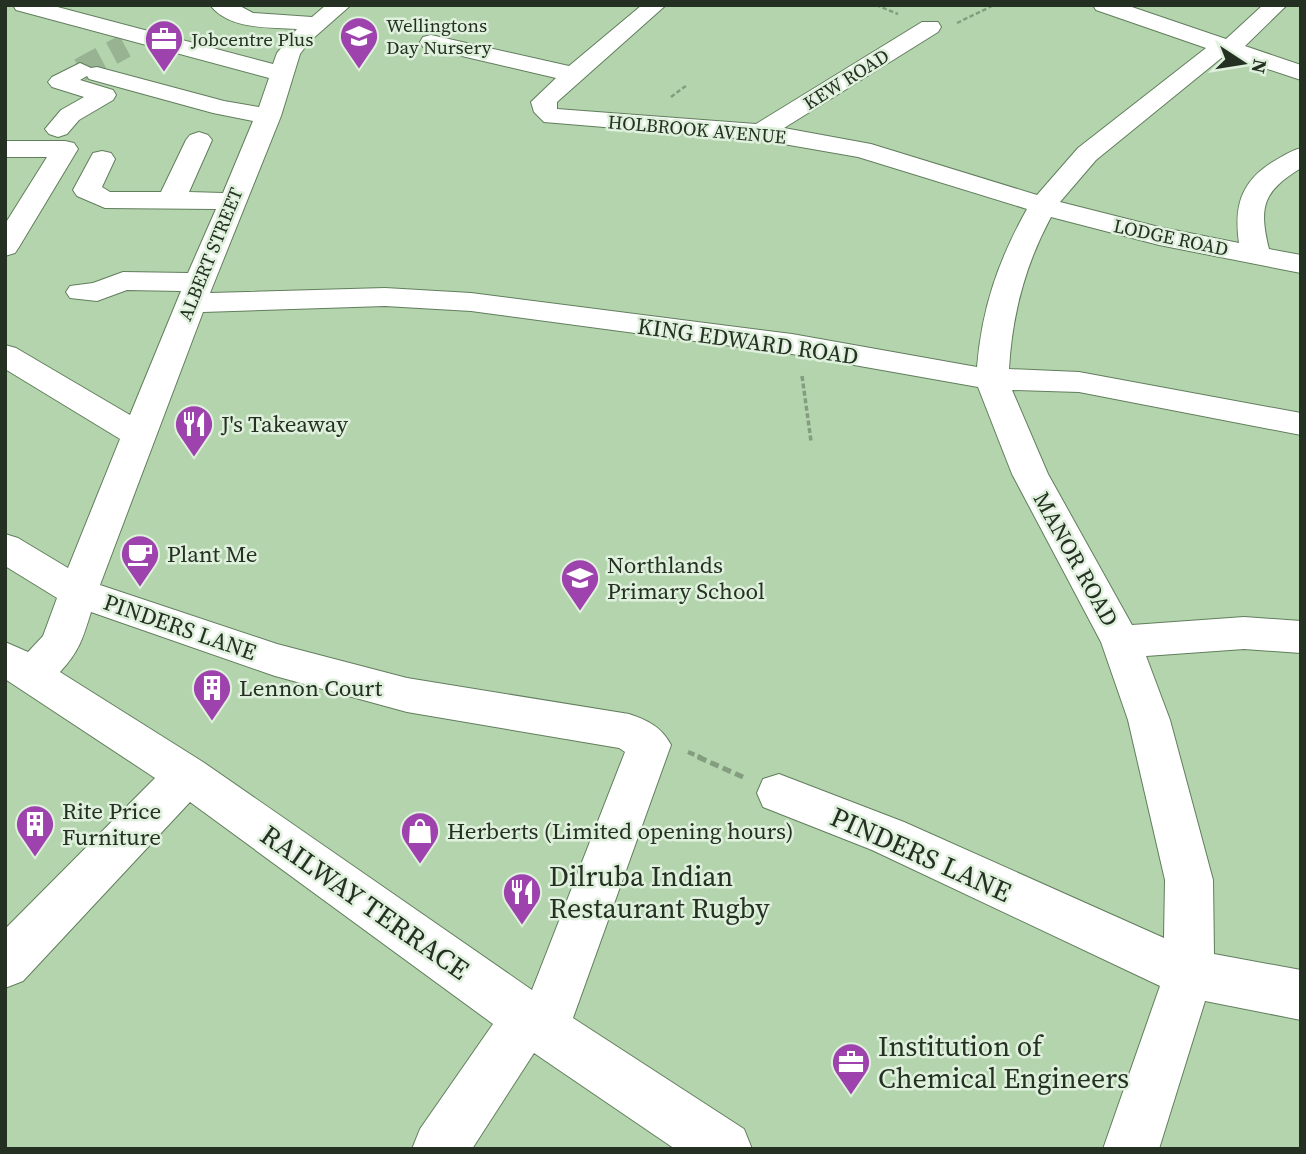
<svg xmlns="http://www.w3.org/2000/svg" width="1306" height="1154" font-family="'Source Serif 4',serif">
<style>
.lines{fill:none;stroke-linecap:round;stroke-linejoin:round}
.minor-tunnel{stroke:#97b392;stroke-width:24;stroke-dasharray:24 12;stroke-linecap:butt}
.minor-casing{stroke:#617e5c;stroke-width:2}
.path-far3{stroke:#849d7f;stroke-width:2.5;stroke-dasharray:4.5 2.5;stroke-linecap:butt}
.path-far2{stroke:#849d7f;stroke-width:3.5;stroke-dasharray:5 2.5;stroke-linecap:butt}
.path-far1{stroke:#849d7f;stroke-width:4.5;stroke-dasharray:7 3.5;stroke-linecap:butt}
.path{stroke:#849d7f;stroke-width:5;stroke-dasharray:9 4.5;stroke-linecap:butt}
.minor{fill:#fff;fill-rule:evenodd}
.labels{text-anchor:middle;stroke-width:5;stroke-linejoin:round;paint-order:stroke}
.far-poi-label{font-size:19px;fill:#243122;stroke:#dff0dc;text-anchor:start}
.far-street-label{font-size:19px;fill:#243122;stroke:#dff0dc}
.street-label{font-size:23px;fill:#243122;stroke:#dff0dc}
.poi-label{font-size:23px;fill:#243122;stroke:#dff0dc;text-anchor:start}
.near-street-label{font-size:28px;fill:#243122;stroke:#dff0dc}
.near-poi-label{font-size:28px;fill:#243122;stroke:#dff0dc;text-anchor:start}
</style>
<rect width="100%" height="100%" fill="#b4d4ae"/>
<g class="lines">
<path class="minor-tunnel" d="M80,70L125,46"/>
<g class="minor-casing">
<path id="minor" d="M13,5H50L273,64L277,53L297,29C269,27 229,30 210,5H238L253,13L312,17L326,5H351L309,42L300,54L281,116L210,293L385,288L471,293L792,334L977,367C982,308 998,261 1027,209L858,157L761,140L544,122L534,112L531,102L556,78L423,47L420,42L423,37L431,35L569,66L642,5H666L557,102V109L756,124L922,22H938L941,27L938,32L784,128L871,144L1037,195L1078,148L1206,48L1096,10L1093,5H1126L1226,39L1263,5H1287L1245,46L1301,65V80L1225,55L1096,160L1060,202L1159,227L1239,243C1234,208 1240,183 1271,163C1281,157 1290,151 1301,148V168C1264,191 1258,205 1269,249L1301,255V273L1159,245L1051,217C1025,265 1012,315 1009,369L1079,372L1301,413V435L1079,392L1012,390L1048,474L1132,625L1244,617L1301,621V653L1244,649L1146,656L1170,720L1213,880L1214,954L1301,970V1020L1205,1001L1159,1149H1103L1160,986L872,850L763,807L757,793L763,779L779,774L904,822L1164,938L1165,880L1128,720L1101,642L1012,474L978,387L792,354L471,311L385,306L203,312L100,585L277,644L407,678L629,714C647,720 662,727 671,745L573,1018L744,1129L752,1149H675L534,1053L472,1149H412L420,1129L493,1024L190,802L23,981L5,988V929L155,778L5,679V642L28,652L43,636L57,598L5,566V534L18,538L68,568L120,439L5,369V345L16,348L130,415L181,291L127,290L97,301L70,298L66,292L70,286L93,283L123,272L188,273L216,209L105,208L77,196L73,190L93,153L102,151L111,153L115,159L102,187L110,192H161L186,140L190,135L199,132L208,135L212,140L189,192L223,193L253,121L213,113L89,79L87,76L80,80L113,90L116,95L113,100L79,120L67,134L58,137L49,134L45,129L61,110L84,97L52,87L48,82L52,77L80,63L91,68L97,67L224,101L259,107L269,78L16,10ZM91,612L275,676L407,712L619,748L625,752L532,990L203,762L60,672C79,652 83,638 91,612Z
M5,141H65L74,143L78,149L19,247L15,253L5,256V224L47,157H5Z"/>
</g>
<path class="path-far3" d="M876,5L898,14
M957,23L994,5
M671,97L687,85"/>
<path class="path-far2" d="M802,376L811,441"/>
<path class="path-far1" d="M688,752L702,758"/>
<path class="path" d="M698,757L743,777"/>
<use href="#minor" class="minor"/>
</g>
<defs>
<g id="school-pin" transform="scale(2.0125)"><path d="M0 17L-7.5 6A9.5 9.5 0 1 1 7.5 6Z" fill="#9e43ae" stroke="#dff0dc"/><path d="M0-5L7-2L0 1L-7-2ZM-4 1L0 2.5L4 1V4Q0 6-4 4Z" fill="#fff"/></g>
<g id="office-pin" transform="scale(2.0125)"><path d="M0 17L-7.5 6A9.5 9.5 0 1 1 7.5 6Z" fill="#9e43ae" stroke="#dff0dc"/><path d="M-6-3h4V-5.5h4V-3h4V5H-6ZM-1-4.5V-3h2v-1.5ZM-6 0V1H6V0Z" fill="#fff"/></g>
<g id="restaurant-pin" transform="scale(2.0125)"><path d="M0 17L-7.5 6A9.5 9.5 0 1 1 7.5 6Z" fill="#9e43ae" stroke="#dff0dc"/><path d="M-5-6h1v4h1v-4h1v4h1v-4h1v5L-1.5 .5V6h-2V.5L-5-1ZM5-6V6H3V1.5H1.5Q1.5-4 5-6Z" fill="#fff"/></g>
<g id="cafe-pin" transform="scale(2.0125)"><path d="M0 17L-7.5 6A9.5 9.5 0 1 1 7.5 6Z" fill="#9e43ae" stroke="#dff0dc"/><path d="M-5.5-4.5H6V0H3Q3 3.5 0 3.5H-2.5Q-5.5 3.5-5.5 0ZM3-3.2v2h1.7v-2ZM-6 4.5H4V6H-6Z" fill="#fff"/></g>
<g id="building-pin" transform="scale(2.0125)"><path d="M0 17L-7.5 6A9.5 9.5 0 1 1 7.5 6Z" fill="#9e43ae" stroke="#dff0dc"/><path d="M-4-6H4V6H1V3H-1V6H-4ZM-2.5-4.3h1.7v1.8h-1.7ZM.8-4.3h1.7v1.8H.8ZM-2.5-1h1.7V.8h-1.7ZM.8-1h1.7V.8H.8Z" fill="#fff"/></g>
<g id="shop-pin" transform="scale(2.0125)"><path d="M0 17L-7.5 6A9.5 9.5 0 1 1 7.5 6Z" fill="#9e43ae" stroke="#dff0dc"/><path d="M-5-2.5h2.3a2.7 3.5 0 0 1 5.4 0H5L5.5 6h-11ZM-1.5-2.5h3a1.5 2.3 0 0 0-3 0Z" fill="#fff"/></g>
</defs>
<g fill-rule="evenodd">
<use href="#school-pin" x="359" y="36"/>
<use href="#office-pin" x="164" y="39"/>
<use href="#restaurant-pin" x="194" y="424"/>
<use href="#cafe-pin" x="140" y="554"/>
<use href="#school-pin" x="580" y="578"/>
<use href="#building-pin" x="212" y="688"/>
<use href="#building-pin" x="35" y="824"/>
<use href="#shop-pin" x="420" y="831"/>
<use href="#restaurant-pin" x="522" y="892"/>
<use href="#office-pin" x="851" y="1062"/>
</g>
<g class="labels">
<g class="far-poi-label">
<text x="386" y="32">Wellingtons<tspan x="386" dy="22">Day Nursery</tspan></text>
<text x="191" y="46">Jobcentre Plus</text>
</g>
<g class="far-street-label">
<text transform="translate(846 79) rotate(-32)" y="7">KEW ROAD</text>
<text transform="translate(697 129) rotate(5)" y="7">HOLBROOK AVENUE</text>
<text transform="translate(1171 237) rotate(12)" y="7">LODGE ROAD</text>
<text transform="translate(210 254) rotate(-68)" y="7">ALBERT STREET</text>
</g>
<g class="street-label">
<text transform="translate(748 341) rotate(8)" y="8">KING EDWARD ROAD</text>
<text transform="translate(1076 559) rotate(61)" y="8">MANOR ROAD</text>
<text transform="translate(180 627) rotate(19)" y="8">PINDERS LANE</text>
</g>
<g class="poi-label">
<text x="221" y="432">J's Takeaway</text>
<text x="167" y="562">Plant Me</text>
<text x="607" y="573">Northlands<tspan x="607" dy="26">Primary School</tspan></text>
<text x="239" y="696">Lennon Court</text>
<text x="62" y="819">Rite Price<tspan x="62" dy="26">Furniture</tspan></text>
<text x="447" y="839">Herberts (Limited opening hours)</text>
</g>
<g class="near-street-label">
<text transform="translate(921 854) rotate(24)" y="10">PINDERS LANE</text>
<text transform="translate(365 902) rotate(35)" y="10">RAILWAY TERRACE</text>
</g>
<g class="near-poi-label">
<text x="549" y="886">Dilruba Indian<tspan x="549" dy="32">Restaurant Rugby</tspan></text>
<text x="878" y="1056">Institution of<tspan x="878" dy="32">Chemical Engineers</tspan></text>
</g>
</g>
<rect width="1306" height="1154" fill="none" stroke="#243122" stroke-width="14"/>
<g transform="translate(1243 63) rotate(102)" stroke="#dff0dc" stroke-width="5" paint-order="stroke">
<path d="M0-5L12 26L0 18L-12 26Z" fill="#243122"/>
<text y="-10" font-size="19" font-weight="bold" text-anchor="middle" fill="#243122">N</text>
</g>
</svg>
